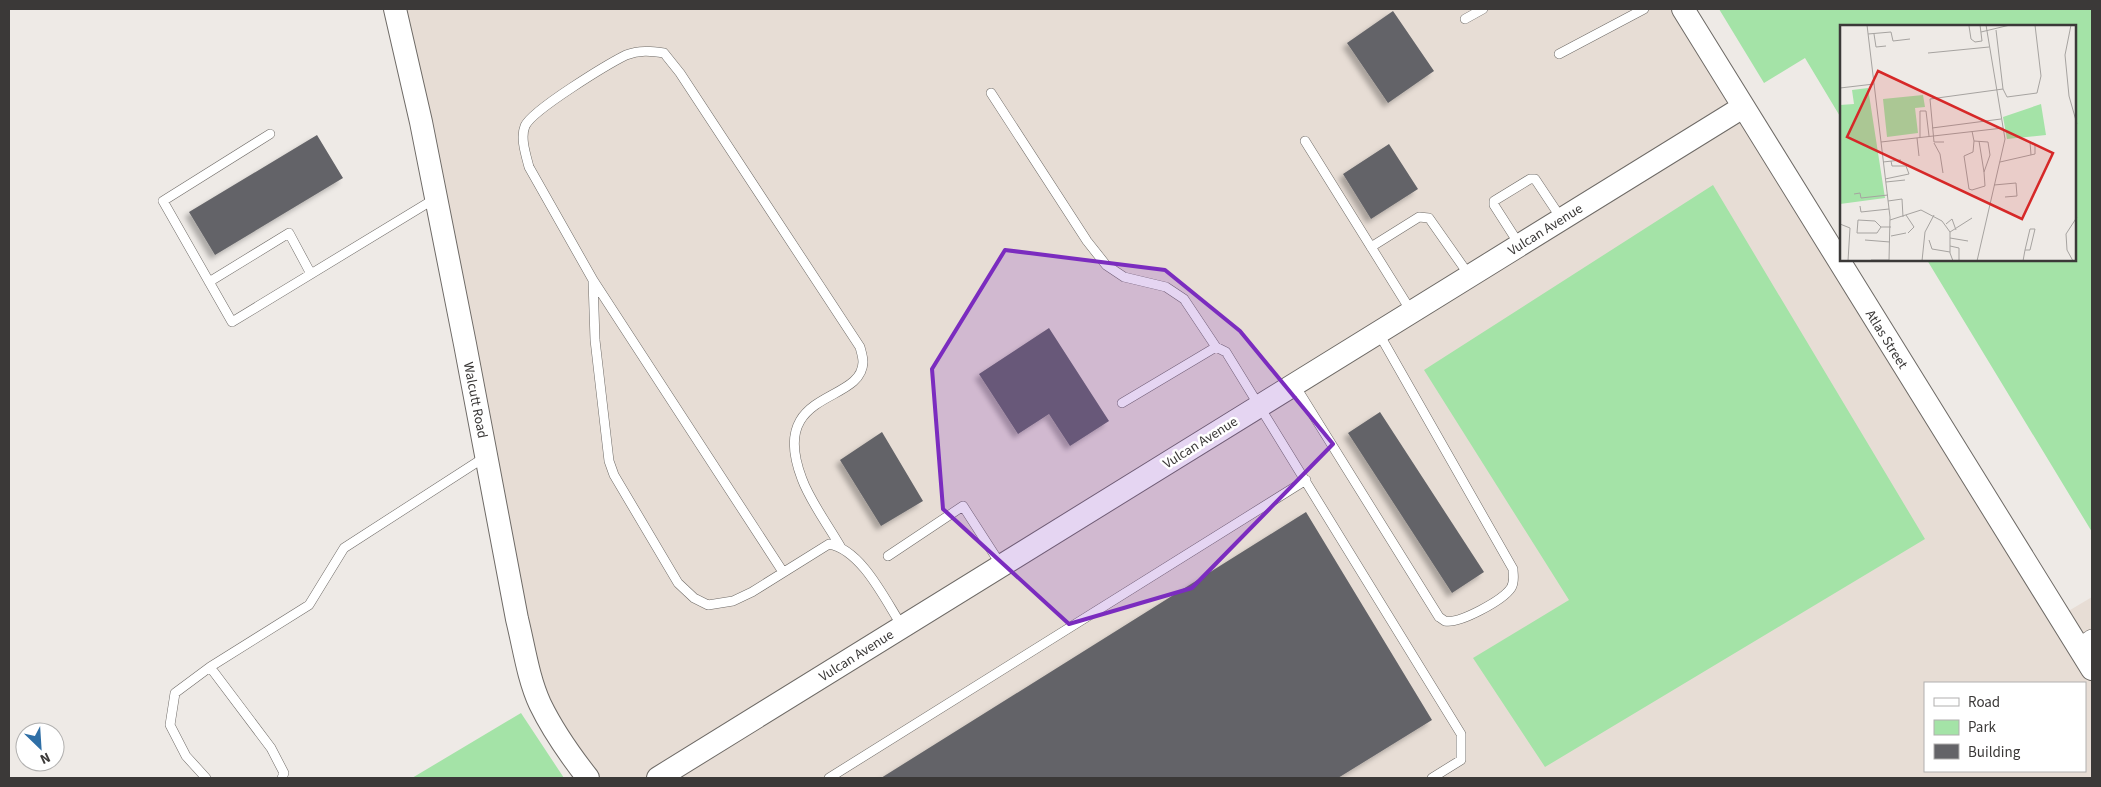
<svg xmlns="http://www.w3.org/2000/svg" width="2101" height="787" font-family="'Source Sans 3',sans-serif">
<style>
.built{fill:#e7ddd5;fill-rule:evenodd}
.green{fill:#a4e3a7}
.building{fill:#646468;filter:url(#shadow)}
.lines{fill:none;stroke-linecap:round;stroke-linejoin:round}
.service-casing{stroke:#6e6a66;stroke-width:10}
.minor-casing{stroke:#6e6a66;stroke-width:20}
.tertiary-casing{stroke:#6e6a66;stroke-width:24}
.service{stroke:#fff;stroke-width:9}
.minor{stroke:#fff;stroke-width:19}
.tertiary{stroke:#fff;stroke-width:22}
.marked{fill:#7b2cbf;fill-opacity:0.2;stroke:#7b2cbf;stroke-width:4;stroke-linejoin:round}
.labels{text-anchor:middle;stroke-width:5;stroke-linejoin:round;paint-order:stroke}
.street-label{font-size:14px;fill:#3b3938;stroke:#fff}
.inset-road{fill:none;stroke:#a6a3a0;stroke-width:1}
.view{fill:#d62828;fill-opacity:0.15;stroke:#d62828;stroke-width:2.5}
.inset-edge{fill:none;stroke:#3b3938;stroke-width:2.5}
</style>
<defs>
<filter id="shadow"><feDropShadow dx="-4.5" dy="4.5" stdDeviation="2.5" flood-color="#0004"/></filter>
</defs>
<rect width="100%" height="100%" fill="#eeeae6"/>
<path class="built" d="M395,9H1683L2060,616L2092,597V778H588L551,724ZM1925,683H2085V771H1925Z"/>
<path class="green" d="M1719,9H2092V532L1927,260H2075V26H1841V118L1805,58L1764,83Z
M1713,185L1925,539L1545,767L1473,658L1569,600L1424,370Z
M521,713L564,778H412Z"/>
<path class="building" d="M1393,11L1434,71L1388,103L1347,43Z
M317,135L343,178L215,255L189,212Z
M1389,144L1418,189L1371,219L1343,174Z
M1049,328L1109,421L1070,446L1049,414L1018,434L979,374Z
M1380,412L1484,572L1452,593L1348,433Z
M882,432L923,501L881,526L840,460Z
M1306,512L1432,720L1338,778H881Z"/>
<g class="lines">
<g class="service-casing">
<path id="service" d="M1465,19L1483,9
M1559,54L1644,9
M991,93L1087,241L1106,265L1124,277L1166,287L1184,299L1216,347
M270,134L163,201L232,322L436,198
M1305,141L1411,311
M1519,244L1494,205V201L1530,179H1535L1561,218
M1371,247L1419,217L1429,218L1469,275
M593,280L783,572
M209,282L289,233L311,274
M1294,384L1439,617C1441,618 1443,620 1445,621C1460,624 1503,600 1511,588C1515,582 1513,575 1513,569L1378,332
M1122,403L1216,347L1226,352L1461,734V760L1432,778
M840,546C828,525 810,501 802,479C767,388 862,405 863,362C863,357 861,351 860,347L680,73L664,53C651,51 639,50 626,55C608,64 532,110 525,126C520,138 526,155 529,167L593,280L595,340L609,461L614,475L678,583L694,598L708,605L733,601L752,592L829,544C862,550 885,600 902,626
M888,556L963,506L1001,565
M210,667L271,748L284,773L282,778
M206,778L186,756L170,725L175,693L210,667L309,605L344,548L485,457
M829,778L1306,480"/>
</g>
<g class="minor-casing">
<path id="minor" d="M2079,648L2092,639"/>
</g>
<g class="tertiary-casing">
<path id="tertiary" d="M395,9L421,122L465,344L517,619C524,647 528,678 540,704C553,731 570,755 588,778
M1683,9L2092,669
M658,778L1743,107"/>
</g>
<use href="#service" class="service"/>
<use href="#minor" class="minor"/>
<use href="#tertiary" class="tertiary"/>
</g>
<path class="marked" d="M1005,250L1165,270L1240,331L1333,444L1192,588L1069,624L943,509L932,369Z"/>
<g class="labels">
<g class="street-label">
<text transform="translate(1545 229) rotate(-32)" y="5">Vulcan Avenue</text>
<text transform="translate(1887 339) rotate(58)" y="5">Atlas Street</text>
<text transform="translate(476 400) rotate(79)" y="5">Walcutt Road</text>
<text transform="translate(1200 442) rotate(-32)" y="5">Vulcan Avenue</text>
<text transform="translate(856 655) rotate(-32)" y="5">Vulcan Avenue</text>
</g>
</g>
<g transform="translate(1840 25)">
<rect width="236" height="236" fill="#eeeae6"/>
<path d="M28,63L45,173L0,179V80L14,79L12,65ZM83,70L85,82L75,83L78,108L47,112L43,74ZM201,79L206,110L167,114L163,92Z" fill="#a4e3a7"/>
<path class="inset-road" d="M27,0L50,192L49,236M231,0L225,30L229,71L237,99M129,1L131,14L135,17L142,16L140,0M156,5L163,64M141,7L170,0M28,9L51,7L53,16L70,14M34,9L36,22L46,21M88,28L149,22M0,63L34,59M92,103L161,94M132,106L134,116L148,117L150,130L144,147L145,161L132,165L129,164L124,131L133,127L134,116M77,113L79,131M80,113V86H86L89,111M139,116L144,147M41,117L163,103M104,117H94L90,74L163,64L167,72L197,68L201,51L195,0M94,118L100,129L103,148M43,137L61,135M160,137L195,129V119L190,117L191,130M45,154L69,149L66,141H52L51,136M46,157L65,155M154,160L176,158L177,171L165,172M14,169L20,168L21,173L48,170M48,176L62,174L63,192M20,181L21,187L49,184M66,190L74,202L68,208M50,195L81,185L102,196L110,207V228L113,236M0,199L10,203L8,236M106,199L112,194L116,205M41,202L35,196L18,195L17,208H37L41,202H51M110,207L132,193M51,211L66,208M110,213L128,216M25,215L50,217M89,215L92,224L110,227M110,221L119,223V236M31,235H49M82,236L85,207L94,190M137,236L165,114L146,0M183,236L185,225L190,204H195L190,225H185M233,236L227,225L226,209L237,192"/>
<path class="view" d="M38,46L213,128L182,194L7,112Z"/>
<rect width="236" height="236" class="inset-edge"/>
</g>
<rect width="2101" height="787" fill="none" stroke="#3b3938" stroke-width="20"/>
<rect x="1924" y="682" width="162" height="90" fill="#ffffff" stroke="#b1b0af"/>
<rect x="1934" y="698" width="25" height="8" fill="#ffffff" stroke="#b1b0af"/>
<text x="1968" y="707" font-size="15" fill="#3b3938">Road</text>
<rect x="1934" y="720" width="25" height="15" fill="#a4e3a7" stroke="#b1b0af"/>
<text x="1968" y="732" font-size="15" fill="#3b3938">Park</text>
<rect x="1934" y="744" width="25" height="15" fill="#646468" stroke="#b1b0af"/>
<text x="1968" y="757" font-size="15" fill="#3b3938">Building</text>
<g transform="translate(40 747) rotate(155)"><circle r="24" fill="#ffffff" stroke="#b1b0af"/>
<path d="M0-4L9 19L0 12L-9 19Z" fill="#2f6fa6"/>
<text y="-8" font-size="14" font-weight="bold" text-anchor="middle" fill="#3b3938">N</text>
</g>
</svg>
